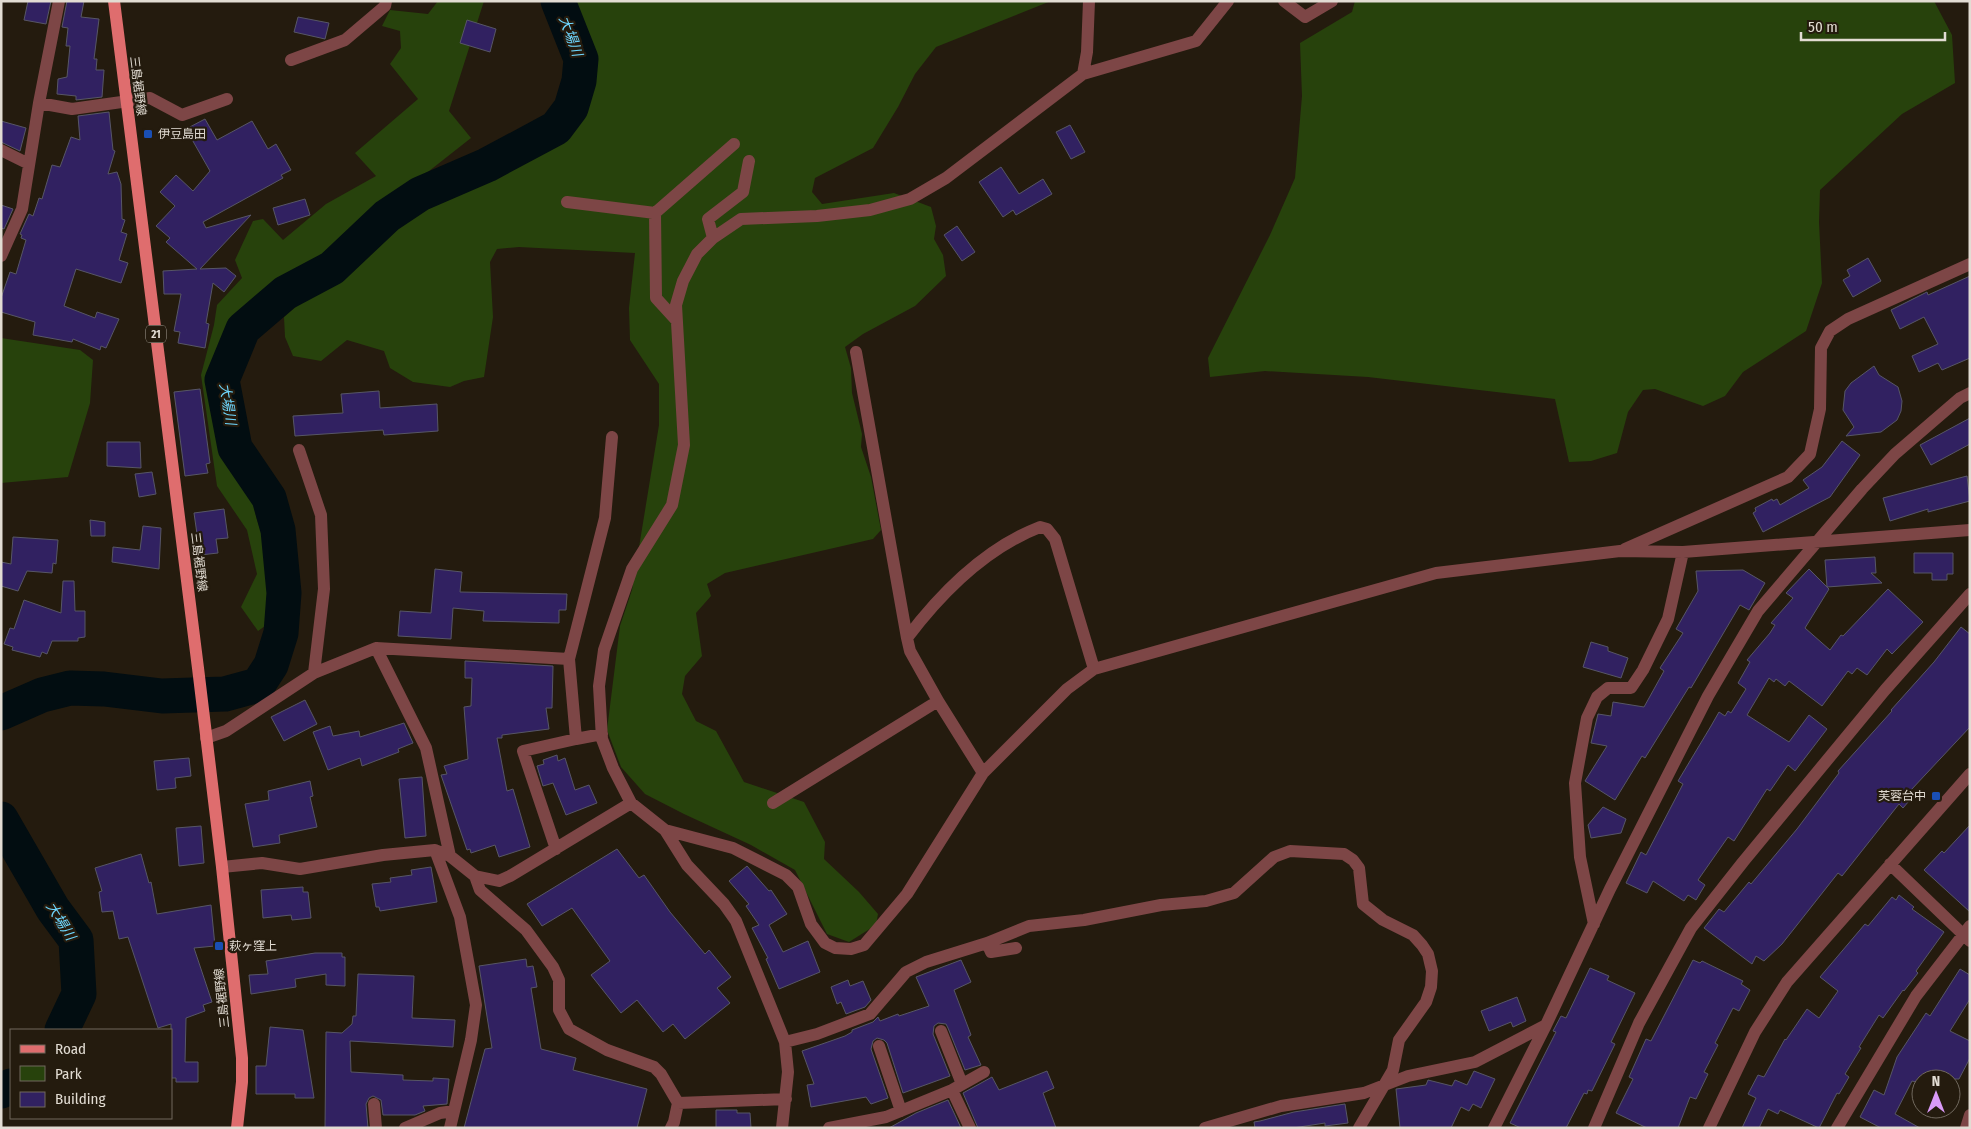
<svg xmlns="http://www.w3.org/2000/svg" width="1971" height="1129" font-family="'Fira Sans Condensed','Noto Sans JP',sans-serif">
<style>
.green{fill:#27420c}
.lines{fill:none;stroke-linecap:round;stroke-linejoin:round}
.river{stroke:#020d11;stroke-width:35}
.building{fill:#312161;stroke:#575666}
.minor{stroke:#7d4646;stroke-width:12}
.major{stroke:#df6d6e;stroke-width:12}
.transit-dot{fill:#1a4fb4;stroke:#241b0e;stroke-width:2}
.labels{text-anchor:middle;stroke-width:4.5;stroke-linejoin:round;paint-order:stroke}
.shield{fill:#241b0e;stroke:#a9a298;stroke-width:1}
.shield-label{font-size:11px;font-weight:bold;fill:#e2dcd3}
.street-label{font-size:12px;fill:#e2dcd3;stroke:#241b0e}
.poi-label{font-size:12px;fill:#e2dcd3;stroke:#241b0e;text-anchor:start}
.water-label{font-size:14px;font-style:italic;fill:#6ed6fd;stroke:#241b0e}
</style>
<rect width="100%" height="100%" fill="#241b0e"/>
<path class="green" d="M438,1H484L449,111L471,138L288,282L254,304L245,321L225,337L223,353L231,406L257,520L272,561L277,603L272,621L258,631L241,607L257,574L247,530L217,486L201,375L214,325L217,305L242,278L235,260L253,221L263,219L283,240L326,204L376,176L355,153L418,99L390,64L401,48L400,31L382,26L390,10L428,14Z
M562,1H1051L936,47L915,74L898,107L873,148L815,178L812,192L822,204L894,193L931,207L936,226L934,239L943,255L946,276L915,306L863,334L845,347L851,368L852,393L862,434L861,447L871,477L881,530L873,539L725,573L707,584L711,596L696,613L702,656L685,676L682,694L696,721L716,731L744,782L804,802L825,842L824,859L859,892L878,914L876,925L849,942L827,934L795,870L751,845L684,814L645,794L621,767L607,730L620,626L632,590L659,425V384L630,340L629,308L635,253L519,247L497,249L490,262L493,317L484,377L464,381L450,387L413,382L390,368L384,351L347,340L321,361L293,356L285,337L284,317L403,214L545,141L579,111L588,65L573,36Z
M1355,1H1934L1952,35L1955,83L1902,114L1820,190L1819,222L1822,283L1806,331L1743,372L1725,396L1703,406L1655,389L1643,390L1628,412L1617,453L1591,461L1569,462L1555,399L1368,377L1265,371L1210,377L1208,358L1270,235L1295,178L1302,96L1300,43L1352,12Z
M1,338L80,350L93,360L90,403L68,477L1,483Z"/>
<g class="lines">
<path class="river" d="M1,713L42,695L70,688L104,689L162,696L225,694L258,685L271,665L281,633L284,593L278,530L269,498L235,448L222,380L243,329L285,293L332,268L387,216L420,194L487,165L556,128L571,108L579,81L581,59L558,1
M1,819L53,909L76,940L79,994L62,1030
M1,1091L11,1086"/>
</g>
<path class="building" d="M28,1H51L46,24L24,20Z
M67,1H84L81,17L99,19L94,59H97L96,70H104L102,97L76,100V96L57,94L58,79L67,77L70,46H66L68,28L62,27Z
M298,17L329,23L325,39L294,32Z
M467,20L496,29L490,52L460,43Z
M109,112L113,150L115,151L108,174L117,172L121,184L122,219L125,220L121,232L127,234L119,260L128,263L121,283L76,269L64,306L95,318L97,312L119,319L106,348L101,346L100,350L73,339L72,342L33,335L35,322L1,312V298L10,272L16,274L26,240L21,238L22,235L20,234L29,214L33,216L39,198L42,199L52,165L60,167L71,137L80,140L78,116Z
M205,119L217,140L252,121L268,149L276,144L291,170L281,175L283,178L203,222L206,228L251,215L200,269L226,268L236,276L224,292L213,283L206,323L209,324L205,348L178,343L180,332L174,331L181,294H164L163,271L197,269L166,242L170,238L156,226L175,206L160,192L176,175L193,191L210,171L186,129Z
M1,121L26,128L20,151L1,142Z
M1070,125L1085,152L1071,159L1056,132Z
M1001,167L1019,194L1043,179L1052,194L1016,215L1013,210L1003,217L979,182Z
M305,199L310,215L278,225L273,208Z
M1,205L13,209L4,229L1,228Z
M957,226L975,252L962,261L944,235Z
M1868,258L1881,281L1853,297L1843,280L1850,276L1847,270Z
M1970,276V358L1942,370L1938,363L1919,372L1912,356L1938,344L1924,317L1900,329L1891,310L1927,292L1928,295Z
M1874,366L1879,375L1898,387L1902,401L1901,411L1897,420L1881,432L1846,436L1854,427L1843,410L1845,391L1851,383Z
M200,389L210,463L206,464L208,473L185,476L174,392Z
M379,391L380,408L437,404L438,431L384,435L383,430L295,436L293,416L343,413L341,394Z
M1970,418V444L1931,465L1920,445Z
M1842,441L1860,455L1830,497L1763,532L1753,513L1756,511L1755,508L1772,499L1773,501L1777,499L1780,505L1809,488L1803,480L1822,467Z
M107,442H140L141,468L107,466Z
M152,472L156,494L139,497L135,474Z
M1967,476L1970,501L1928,512V509L1890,521L1883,498Z
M224,509L228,538L216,539L218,553L200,555L194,513Z
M90,520L105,522V536H91Z
M143,526L161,528L159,569L112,562L113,547L140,550Z
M13,537L58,540L56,564L53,563L52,573L27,571L18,591L1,586V562L11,564Z
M1914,553H1953V574H1947V580H1932V573H1914Z
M1875,557L1876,573H1871L1882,583L1827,587L1829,589L1805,628L1830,650L1841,635L1843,636L1888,589L1923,622L1892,654L1887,649L1867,675L1857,668L1852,674L1848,671L1822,706L1789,681L1785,686L1776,679L1774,682L1769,678L1747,715L1789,742L1809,715L1827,729L1795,771L1788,765L1770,791L1767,789L1734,841L1728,837L1698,880L1705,885L1696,900L1688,895L1684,901L1653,881L1647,893L1626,883L1641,852L1646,855L1683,784L1678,781L1711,726L1719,712L1725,716L1728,711L1731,713L1746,689L1738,683L1750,662L1747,660L1770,633L1775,625L1771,623L1793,598L1786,593L1809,569L1827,587L1825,560Z
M435,569L462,572L460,592L567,594L566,610H559V623L483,621L484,611L453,608L451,639L398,636L400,611L431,613Z
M1743,570L1765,583L1749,610L1740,605L1691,688L1689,687L1645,758L1642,756L1615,800L1585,781L1607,746L1591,743L1598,714L1611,716L1613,702L1644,707L1664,671L1660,668L1683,633L1676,629L1698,591L1696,571Z
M63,581H74L75,611H85V637L78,638V641H52L47,654L42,652L40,657L12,650L13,647L4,644L10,628L14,629L24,600L61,613Z
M1961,627L1970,634V727L1911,790L1915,794L1903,808L1899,804L1842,876L1838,873L1782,944L1764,961L1756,956L1752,964L1704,928L1719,909L1724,912L1749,882L1751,884L1797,829L1839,773L1838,771L1892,711L1891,710L1934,662Z
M1591,642L1608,647V651L1628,658L1621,678L1583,667Z
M465,661L553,666L552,708H546L549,729L502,735V738H497L507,791L513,789L530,847L499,857L495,845L471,853L470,849L467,850L441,775L447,774L444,766L468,759L464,707L471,706L472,678H465Z
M305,700L317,724L284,741L271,717Z
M404,723L413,743L398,749L399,752L362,766L360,758L328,770L313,732L330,726L333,736L359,731L360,737Z
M557,755L558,761L565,758L575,790L589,785L597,803L566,815L553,783L543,786L537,766L544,764L543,760Z
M189,758L191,776L175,778L176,788L157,790L154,761Z
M422,777L426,836L405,838L399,779Z
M310,781L313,796L310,797L317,827L279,835L280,843L253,847L245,804L269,800L268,791Z
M1603,807L1626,819L1621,833L1591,838L1588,825Z
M1970,825V912L1924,870L1942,851L1944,853Z
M201,826L204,863L179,866L176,828Z
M617,849L639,878L644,875L670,912L705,954L709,950L731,977L717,988L730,1003L685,1039L673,1024L663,1032L637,1000L621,1013L591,975L610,961L572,908L542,926L527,904Z
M141,854L149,883L151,882L157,914L211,905L215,946L194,948L212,1002L203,1005L205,1011L186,1018L185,1062H198V1082H176V1078H171V1024L158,1028L128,937L119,939L113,911L102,912L99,892L102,891L95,868Z
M747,866L769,891L771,890L787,914L769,925L783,952L808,941L820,972L779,989L766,959L768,958L752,928L759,925L746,906L749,904L729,881Z
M431,867L437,902L380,911L379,907H376L372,884L391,882L390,878L412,875L411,870Z
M303,887V892H308L311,918L292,920L291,915L263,918L261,890Z
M1899,895L1914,907L1912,909L1944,932L1916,971L1918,973L1904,991L1903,990L1883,1018L1879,1015L1859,1047L1861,1048L1845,1074L1849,1077L1839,1094L1837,1093L1819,1128L1780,1110L1778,1114L1768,1109L1759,1128H1742L1756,1098L1748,1094L1758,1075L1764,1077L1785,1039L1786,1040L1807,1009L1819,1018L1838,991L1820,977L1865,924L1868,926L1892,897L1896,900Z
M315,953H342V957H345V986L326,985V974L295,979L296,987L251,994L249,975L268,974L266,961Z
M526,959L527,967L533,966L537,987L531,988L541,1049L576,1058L573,1070L647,1089L637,1128H464L485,1049L492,1048L479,966Z
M961,960L971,982L954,990L971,1035L968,1037L981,1065L965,1070L948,1028L946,1024L938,1023L934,1026L933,1034L950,1076L903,1093L887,1043L884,1040L877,1038L873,1041L871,1049L888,1098L871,1104L866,1097L811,1107L807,1085L814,1084L802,1051L845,1036L852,1032V1030L873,1022L878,1017L880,1021L898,1014L899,1016L929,1006L916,977Z
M1693,960L1700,963L1702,961L1743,981L1741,984L1750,990L1739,1011L1733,1008L1715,1043L1718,1045L1704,1072L1708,1074L1696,1099L1690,1097L1678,1128H1647L1616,1113L1633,1079L1629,1077L1646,1039L1651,1041Z
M1590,968L1609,976L1607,980L1635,993L1611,1042L1615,1044L1592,1091L1588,1090L1587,1094L1584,1093L1566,1128H1521L1510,1123L1556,1032L1553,1031L1561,1016L1566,1018Z
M1960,969L1970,975V999L1950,1031L1970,1041V1058L1959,1079H1921L1920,1083L1912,1081L1895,1114L1920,1128H1881L1860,1117L1874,1090L1884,1095L1897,1057L1926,1013L1930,1016Z
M358,974L414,976L412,1018L455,1020L453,1047L350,1041L351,1072L403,1075V1080L433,1081V1078L449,1079L447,1104L423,1106L425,1111L415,1115H383L381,1100L373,1096L369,1098L366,1104L368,1128H325L326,1032L342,1033L352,1024L353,1016H356Z
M848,980L850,986L863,981L871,1000L865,1007L846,1014L841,1002L837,1004L831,987Z
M1517,997L1526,1021L1513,1027L1511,1022L1489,1031L1481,1011Z
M270,1027L303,1030L314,1098H295V1094H256V1066H266Z
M1047,1071L1054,1088L1043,1093L1056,1128H978L963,1093L992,1077L999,1090Z
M1474,1071L1495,1079L1481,1108L1473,1104L1469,1111L1461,1107L1451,1128H1400L1396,1089L1426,1085L1428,1080L1452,1086L1455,1080L1467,1085Z
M948,1100L961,1128H889L916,1113Z
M1345,1104L1348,1123L1325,1126V1123L1293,1128H1255L1254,1122L1260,1121L1294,1112Z
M716,1110H737V1113H750L751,1128H716Z"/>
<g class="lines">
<path class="minor" d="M1089,1L1087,52L1083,74L946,178L910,199L870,210L817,216L741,219L713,238L697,254L683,281L676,305L684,445L672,505L632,569L604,650L599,686L602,739L613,768L631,803L665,830L733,848L786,875L798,887L811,924L825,943L835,948L851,949L864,945L907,894L983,773L1067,689L1094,669L1436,573L1620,551L1683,552L1970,530
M1284,1L1305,17L1332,1
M291,60L345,40L385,6L386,1
M1083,74L1196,41L1228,1
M39,103L72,109L150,98L182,115L227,99
M1,150L29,164
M567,202L655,213
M713,238L708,219L743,192L749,161
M1,256L22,209L39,103L59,1
M677,321L656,298L655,213L734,144
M856,352L907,638
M299,450L321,515L324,589L314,673
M1625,549L1788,477L1810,454L1820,409L1821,348L1830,331L1848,319L1970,264
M376,648L426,748L450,856
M569,659L605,518L612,437
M938,701L910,651L907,638C941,593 986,548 1040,527L1047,529L1055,539L1094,669
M206,738L226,731L314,673L376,648L569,659L576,739L523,751L556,849
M576,739L602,734
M773,803L938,701L983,773
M665,830L687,865L724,904L736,921L785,1042L788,1072L782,1128
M435,850L460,917L476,1005L471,1040L450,1128
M1890,864L1970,941
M222,867L262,863L300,869L383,855L435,850L450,856L475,876L499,881L510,876L631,803
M475,876L480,890L526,930L553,967L559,980V1010L569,1029L607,1050L654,1067L661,1074L678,1103L674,1122L671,1128
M1594,924L1580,857L1575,783L1587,718L1597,697L1608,688H1631L1643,670L1668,619L1683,552
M987,943L991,952L1016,948
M941,1031L962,1084
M785,1042L817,1034L870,1014L906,972L926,962L987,943L1029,926L1084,920L1161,905L1206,901L1234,893L1274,857L1290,851L1344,854L1353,860L1359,868L1363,904L1383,920L1413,935L1422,945L1428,954L1432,971L1431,987L1426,1002L1399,1040L1393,1070L1359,1128
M879,1046L901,1111
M952,1090L970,1128
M678,1103L786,1099
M374,1104L376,1128
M405,1128L440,1113L454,1111
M829,1128L886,1117L952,1090L984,1072
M1205,1128L1281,1106L1364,1093L1408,1076L1475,1062L1546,1025
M1494,1128L1546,1025L1610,889L1708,696L1758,611L1862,489L1895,454L1960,398L1970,393
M1594,1128L1639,1023L1691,928L1743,862L1885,690L1970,594
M1709,1128L1755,1032L1787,982L1970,774
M1837,1128L1916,996L1970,926
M1966,1128L1970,1115"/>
<path class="major" d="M114,1L198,668L222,867L242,1058V1082L237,1128"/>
</g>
<g class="transit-dot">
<rect x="143" y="129" width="10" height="10" rx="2.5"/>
<rect x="1931" y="791" width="10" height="10" rx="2.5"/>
<rect x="214" y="941" width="10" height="10" rx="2.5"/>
</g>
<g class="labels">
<rect class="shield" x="146" y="325.5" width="20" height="17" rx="4"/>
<g class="shield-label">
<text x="156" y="338">21</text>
</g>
<g class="street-label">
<text transform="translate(138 86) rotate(83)" y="4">三島裾野線</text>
<text transform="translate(199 562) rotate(83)" y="4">三島裾野線</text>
<text transform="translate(222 998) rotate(-96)" y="4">三島裾野線</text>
</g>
<g class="poi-label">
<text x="158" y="138">伊豆島田</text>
<text x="1926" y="800" text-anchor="end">芙蓉台中</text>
<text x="229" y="950">萩ヶ窪上</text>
</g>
<g class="water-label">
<text transform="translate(571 36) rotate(70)" y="5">大場川</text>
<text transform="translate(228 404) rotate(81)" y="5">大場川</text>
<text transform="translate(61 921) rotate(58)" y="5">大場川</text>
</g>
</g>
<rect width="1971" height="1129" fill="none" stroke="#e2dcd3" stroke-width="5"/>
<rect x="10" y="1029" width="162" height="90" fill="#241b0e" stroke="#70685d"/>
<rect x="20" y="1045" width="25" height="8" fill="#df6d6e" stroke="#70685d"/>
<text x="55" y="1054" font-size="15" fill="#e2dcd3">Road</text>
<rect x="20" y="1066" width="25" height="15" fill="#27420c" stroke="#70685d"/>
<text x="55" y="1079" font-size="15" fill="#e2dcd3">Park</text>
<rect x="20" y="1092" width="25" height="15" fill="#312161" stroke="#70685d"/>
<text x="55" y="1104" font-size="15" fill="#e2dcd3">Building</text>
<g transform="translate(1936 1094)"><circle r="24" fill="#241b0e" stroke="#70685d"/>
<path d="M0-4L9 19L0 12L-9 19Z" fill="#d99af7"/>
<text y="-8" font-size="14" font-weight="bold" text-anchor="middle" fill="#e2dcd3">N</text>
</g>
<path d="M1801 32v8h144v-8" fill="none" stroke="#e2dcd3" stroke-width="2.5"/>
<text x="1808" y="32" font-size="15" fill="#e2dcd3" stroke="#241b0e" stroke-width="4" paint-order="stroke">50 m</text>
</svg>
